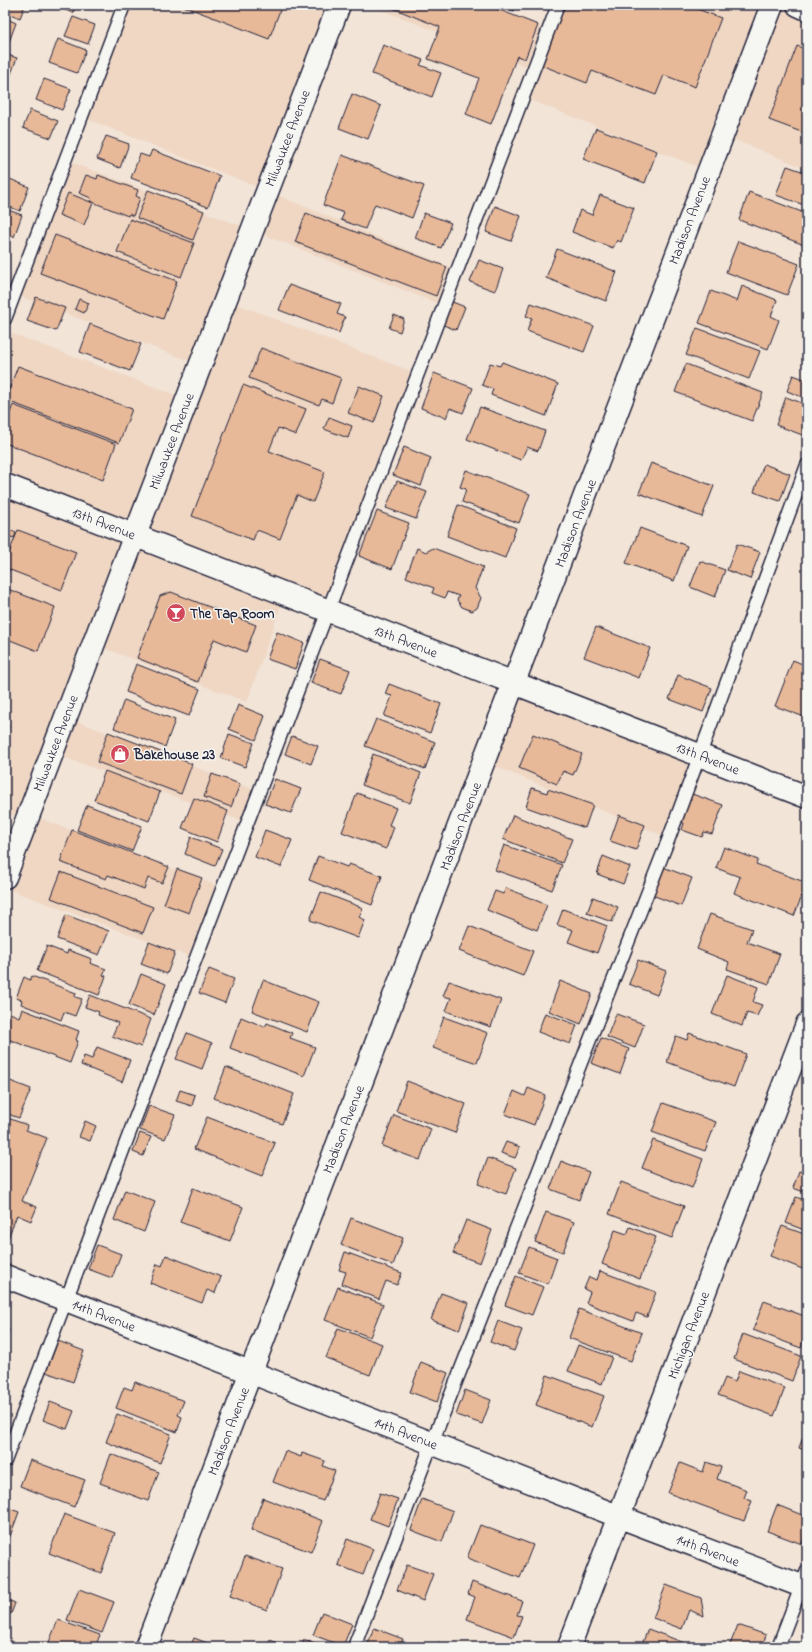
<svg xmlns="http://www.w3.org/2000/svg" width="812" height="1652" font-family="'Indie Flower',sans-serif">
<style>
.built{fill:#efd7c4}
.building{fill:#e8b999;stroke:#22223b}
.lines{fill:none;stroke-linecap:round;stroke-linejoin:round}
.lane-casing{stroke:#22223b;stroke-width:15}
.street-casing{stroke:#22223b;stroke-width:25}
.secondary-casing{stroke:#22223b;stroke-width:25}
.lane{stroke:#f6f6f2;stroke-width:12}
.street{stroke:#f6f6f2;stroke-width:22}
.secondary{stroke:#f6f6f2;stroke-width:22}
.labels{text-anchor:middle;stroke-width:3;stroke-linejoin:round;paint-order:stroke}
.street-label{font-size:14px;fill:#22223b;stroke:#f6f6f2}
.poi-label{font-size:14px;font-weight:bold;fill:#22223b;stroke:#f6f6f2;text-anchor:start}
</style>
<rect width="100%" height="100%" fill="#f2e4d7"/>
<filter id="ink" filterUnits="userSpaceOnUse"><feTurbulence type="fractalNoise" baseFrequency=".025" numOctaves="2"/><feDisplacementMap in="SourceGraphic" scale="8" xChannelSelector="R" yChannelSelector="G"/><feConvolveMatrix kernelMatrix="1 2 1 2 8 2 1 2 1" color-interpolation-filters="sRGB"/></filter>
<g filter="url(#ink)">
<path class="built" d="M124,5H339L267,191L457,270L444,306L252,230L226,300L418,374L329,611L285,594L247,702L93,644L66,717L260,792L248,823L52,753L29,814L223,888L196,959L5,888V877L26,821L5,812V331L187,399L200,365L14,294L65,160L252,230L267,191L82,117Z
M369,5H486L548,30L558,5H807V169L722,135L708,171L523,97L534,66L523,65Z
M514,683L700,755L669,838L485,762Z"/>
<path class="building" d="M5,5H25L20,18L5,12Z
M65,5H76L73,13L63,9Z
M181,5H282L269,39Z
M385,5H487L538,25L525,59L517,56L491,124L466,114L479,78L428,59L440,27Z
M498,5H516L514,11Z
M564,5H687L721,18L695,87L664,75L656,95L592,71L587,83L541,65Z
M73,17L95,25L88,44L65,36Z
M5,18L16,23L6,50L5,49Z
M58,39L86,50L77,73L49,63Z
M383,45L423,60L420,65L441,73L432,97L372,74Z
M797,46L807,50V125L804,133L769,120Z
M5,54L17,58L6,87H5Z
M44,79L71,89L62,110L36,100Z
M352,94L381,106L368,139L339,128Z
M30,110L58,121L51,138L23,128Z
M596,128L657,151L645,183L583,159Z
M106,136L129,144L120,168L97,159Z
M152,150L220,176L208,207L131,178L140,154L149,157Z
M342,155L424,186L412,218L375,204L365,229L341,220L344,213L323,205Z
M787,166L807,173V206L776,195Z
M86,175L97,179L98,175L138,190L136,196L140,198L133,216L129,214L128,216L90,201L91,198L79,193Z
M5,177L29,187L20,211L5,205Z
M148,190L204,211L193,240L137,218Z
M749,192L807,214V246L739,220Z
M68,193L93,203L84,225L59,215Z
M600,195L634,208L621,242L617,240L613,248L572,232L580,210L592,215Z
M495,206L521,216L511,241L486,232Z
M5,209L22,215L14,237L5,234Z
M306,213L447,267L436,296L295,242Z
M424,213L451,223L441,248L415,238Z
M130,219L194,243L181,277L117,252Z
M55,235L177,281L163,319L40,273Z
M738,241L799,264L787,295L726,272Z
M557,249L617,272L606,301L546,278Z
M479,260L503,269L495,291L470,282Z
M289,285L341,304L337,314L345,317L339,333L279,310Z
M742,286L777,300L771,316L779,320L768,349L699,323L711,291L737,301Z
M36,297L65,308L56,331L27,321Z
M79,299L89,303L84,313L75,309Z
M450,301L465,307L456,330L441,324Z
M531,303L594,326L584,352L527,331L532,318L526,316Z
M394,315L404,319L400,332L389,328Z
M90,324L141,344L130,371L80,352Z
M697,328L760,351L749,379L686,355Z
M261,348L341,378L332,403L322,399L319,405L249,378Z
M502,362L558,384L546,416L491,395L493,389L482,385L490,363L500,366Z
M686,364L763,393L752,421L675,392Z
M18,366L132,409L119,443L5,400Z
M434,373L473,388L463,413L450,408L446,418L421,408Z
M793,375L807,380V399L787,391Z
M243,385L306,409L296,435L278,428L269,451L325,472L313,502L297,495L280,539L257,530L253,540L192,516Z
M359,386L384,396L374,423L348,413Z
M786,397L807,405V431L805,436L776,425Z
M13,405L116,444L103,480L5,443V426Z
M480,407L545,431L538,451L527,447L521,460L467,439Z
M329,417L352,426L348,438L324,429Z
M404,447L431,458L421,486L393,475Z
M651,463L714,486L702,517L639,493Z
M764,464L790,474L780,501L754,492Z
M466,470L530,494L519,523L462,502L466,489L460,487Z
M397,481L427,492L416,519L386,508Z
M458,505L516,528L505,558L447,536Z
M377,511L409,523L392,569L359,556Z
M640,528L687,546L674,581L626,563Z
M8,529L16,533L14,538L5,535Z
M18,530L76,552L62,590L5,568V563Z
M737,544L760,552L750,579L727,570Z
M417,548L426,552L433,548L483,567L475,588L481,598L477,608L472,611L462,607L457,600L459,596L447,592L445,598L432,593L434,588L406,577Z
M700,561L725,570L715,597L690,587Z
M5,588L55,607L38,651L5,638Z
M171,592L256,625L246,652L214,639L198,682L137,658L160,596Z
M596,627L650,648L639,678L584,657Z
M277,632L304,643L295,669L267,659Z
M320,659L350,670L341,694L311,683Z
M793,660L807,666V718L775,706Z
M136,664L200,689L189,716L126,692Z
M678,675L712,688L703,712L669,699Z
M389,684L441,704L430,733L384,716L392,696L385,694Z
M124,700L175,720L165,747L114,728Z
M238,705L265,716L256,740L229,729Z
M376,719L435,742L425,769L365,746Z
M5,724L9,726L5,737Z
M108,732L192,764L181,794L97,762Z
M229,734L254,743L245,767L221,758Z
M533,734L582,754L573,775L563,771L557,784L519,768Z
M292,736L318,746L311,764L285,754Z
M373,754L421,773L410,803L362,785Z
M105,771L160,792L149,821L94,800Z
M212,774L240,784L231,807L204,797Z
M275,779L301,789L291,813L265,804Z
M532,788L547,793L548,789L593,805L585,828L526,807Z
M357,793L396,808L389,825L394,827L386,849L342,832Z
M692,794L723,805L712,834L704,832L702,837L682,830L684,823L681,822Z
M194,798L228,811L217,842L182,828Z
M87,805L142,826L132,851L77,830Z
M513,815L572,839L562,863L503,839Z
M619,815L645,825L636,850L610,841Z
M72,830L169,867L162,883L148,878L144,889L108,875L106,879L60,862Z
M265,830L292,840L281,867L255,857Z
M191,837L222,849L215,866L185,854Z
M504,845L562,865L552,890L495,870Z
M724,847L758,860L756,864L807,883L794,916L734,893L740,877L716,868Z
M318,856L347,867L349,864L382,876L372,905L309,880Z
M603,856L630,867L623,884L597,874Z
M663,867L692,878L681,906L652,895Z
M177,869L202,878L189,913L164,904Z
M61,872L153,907L143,933L51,898Z
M506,888L547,905L537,930L487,910L495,891L503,894Z
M321,892L363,908L359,917L365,920L358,938L310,920Z
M593,897L618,907L612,922L587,913Z
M563,909L607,926L597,953L568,942L573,930L557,925Z
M710,914L752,929L747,942L780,954L769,984L727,969L729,962L697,949Z
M66,915L109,931L99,955L57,939Z
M469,926L533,951L523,976L459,951Z
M149,942L175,952L167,974L141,964Z
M47,946L67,954L68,950L92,959L90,963L106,969L103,975L106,976L99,995L37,971Z
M638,960L666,971L657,995L629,984Z
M209,969L234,979L225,1003L199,993Z
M141,974L166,984L154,1015L129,1005Z
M727,975L758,987L753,1002L762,1005L757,1016L747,1013L742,1026L712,1014Z
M32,976L76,993L75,997L82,999L75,1016L64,1012L61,1020L21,1004L22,1000L16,998L24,977L30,980Z
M263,980L319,1002L307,1032L252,1011Z
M449,981L501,1000L491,1027L446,1011L451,998L443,996Z
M560,981L592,994L581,1024L549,1011Z
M90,995L151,1019L141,1047L112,1036L118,1023L98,1015L99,1012L85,1007Z
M22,1009L79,1031L76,1040L78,1041L70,1063L5,1038V1026L10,1013L19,1017Z
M545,1013L577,1025L570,1044L538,1032Z
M616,1014L644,1024L635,1048L607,1037Z
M241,1017L265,1027L267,1023L292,1033L290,1038L315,1047L304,1076L230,1048Z
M444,1017L488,1033L477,1063L433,1048Z
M187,1033L212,1043L202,1069L176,1059Z
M689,1033L746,1054L734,1087L667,1062L676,1036L687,1040Z
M601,1038L629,1049L620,1074L591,1063Z
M97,1047L130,1060L122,1082L81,1065L84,1056L92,1059Z
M226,1067L294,1094L282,1124L214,1098Z
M5,1079L31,1089L19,1118L5,1113Z
M407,1081L466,1104L455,1133L396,1111Z
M528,1088L545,1095L534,1125L505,1114L514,1091L525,1096Z
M180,1090L195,1095L192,1106L176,1101Z
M663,1103L716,1122L705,1151L652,1132Z
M149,1106L175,1115L165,1139L140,1130Z
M394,1115L431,1129L420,1160L382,1146Z
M5,1117L27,1125L26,1130L47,1138L22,1201L37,1207L31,1221L17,1215L8,1238L5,1237Z
M207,1117L275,1143L262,1176L194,1149Z
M85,1121L96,1126L90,1141L79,1137Z
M140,1133L151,1137L143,1156L133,1152Z
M653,1140L703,1159L692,1188L642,1168Z
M506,1142L520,1147L515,1158L501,1153Z
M488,1158L516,1168L506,1194L478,1184Z
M561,1161L589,1172L579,1200L550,1189Z
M799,1171L807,1173V1193L793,1188Z
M621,1182L684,1206L672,1238L609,1214Z
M193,1188L243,1207L230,1241L180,1222Z
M125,1190L155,1202L144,1232L114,1220Z
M796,1197L807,1201V1231L786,1223Z
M546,1212L574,1222L563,1252L535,1242Z
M351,1218L403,1238L393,1265L341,1245Z
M466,1220L492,1230L480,1263L453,1253Z
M782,1226L807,1235V1264L805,1270L770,1256Z
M630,1227L656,1237L640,1279L602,1264L615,1230L627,1234Z
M97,1245L121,1254L112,1278L88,1269Z
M529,1247L557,1258L548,1284L519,1273Z
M345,1252L402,1273L397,1285L386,1281L379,1299L342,1284L346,1272L339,1270Z
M166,1255L221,1277L215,1293L207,1290L202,1303L150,1283L157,1264L162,1266Z
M600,1271L656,1292L647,1317L636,1313L633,1321L586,1303L590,1292L584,1289L589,1277L597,1280Z
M516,1276L543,1287L532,1315L505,1305Z
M338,1287L383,1304L370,1337L325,1320Z
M441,1293L469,1303L459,1330L431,1320Z
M764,1301L807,1317V1331L801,1348L753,1330Z
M579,1309L642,1333L631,1361L569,1338Z
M498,1321L522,1330L514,1351L490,1342Z
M5,1328L9,1330L5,1340Z
M338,1328L382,1344L370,1375L326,1358Z
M743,1334L801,1356L792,1381L734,1359Z
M58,1341L84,1351L73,1382L46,1372Z
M578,1345L612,1357L602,1384L568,1371Z
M421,1362L448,1373L437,1402L410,1392Z
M739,1371L785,1388L774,1416L718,1395L725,1378L735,1382Z
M547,1375L604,1396L592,1427L536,1405Z
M135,1382L184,1401L178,1415L182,1417L177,1432L116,1408L124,1387L132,1390Z
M465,1390L491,1400L482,1424L456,1415Z
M50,1402L74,1411L67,1429L43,1420Z
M117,1414L171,1434L160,1463L106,1442Z
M807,1426V1451L799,1448Z
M285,1451L301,1457L302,1453L325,1461L323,1466L335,1471L323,1501L273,1482Z
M111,1454L159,1472L148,1501L100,1483Z
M30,1460L85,1480L74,1507L20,1486Z
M706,1462L721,1467L717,1479L747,1490L744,1498L752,1501L744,1521L668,1493L680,1463L703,1472Z
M380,1493L398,1499L388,1526L370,1519Z
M263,1498L323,1521L311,1552L251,1530Z
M422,1499L453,1511L442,1542L411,1530Z
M777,1505L807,1517V1530L802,1544L767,1531Z
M5,1507L19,1512L9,1539L5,1537Z
M64,1514L115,1533L101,1573L49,1553Z
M480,1525L533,1545L520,1578L467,1558Z
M347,1539L373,1549L363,1575L338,1565Z
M245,1556L282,1569L267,1610L230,1596Z
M407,1565L433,1574L423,1601L397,1590Z
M472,1582L522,1601L517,1615L522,1616L514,1637L467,1619L475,1597L468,1594Z
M666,1585L701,1598L704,1616L689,1610L682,1629L653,1618Z
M79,1589L114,1602L102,1633L67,1620Z
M5,1599L15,1603L11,1614L5,1612Z
M322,1612L352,1624L343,1646L313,1635Z
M58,1620L100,1635L95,1647H47Z
M738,1625L766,1635L762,1647H729Z
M374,1628L403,1639L400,1647H367Z
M648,1629L695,1647H641Z
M194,1638L218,1647H190Z
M270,1640L288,1647H267Z
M304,1640L324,1647H301Z
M438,1642L450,1647H436Z"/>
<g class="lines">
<g class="lane-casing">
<path id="lane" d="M5,319L124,5
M5,1461L558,5
M354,1647L432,1443L669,838L807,465
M778,1647L807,1571"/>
</g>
<g class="street-casing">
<path id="street" d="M798,5L807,9
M5,485L807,797
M5,1276L620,1517L807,1588
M146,1647C353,1099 565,553 772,5
M569,1647L807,1024"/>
</g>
<g class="secondary-casing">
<path id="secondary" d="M5,877L135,535L339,5"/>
</g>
<use href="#lane" class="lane"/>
<use href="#street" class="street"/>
<use href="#secondary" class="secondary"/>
</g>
</g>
<defs>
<g id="bar-disc" transform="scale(1)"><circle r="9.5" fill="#d1495b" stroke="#f6f6f2"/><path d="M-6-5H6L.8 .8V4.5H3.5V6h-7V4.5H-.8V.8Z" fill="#fff"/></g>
<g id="shop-disc" transform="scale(1)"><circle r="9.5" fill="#d1495b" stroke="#f6f6f2"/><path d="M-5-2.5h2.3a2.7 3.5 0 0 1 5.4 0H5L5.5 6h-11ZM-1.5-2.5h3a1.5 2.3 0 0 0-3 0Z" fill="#fff"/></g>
</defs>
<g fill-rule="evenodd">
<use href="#bar-disc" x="176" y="613"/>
<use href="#shop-disc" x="120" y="754"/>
</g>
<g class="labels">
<g class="street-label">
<text transform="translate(287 138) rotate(-69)" y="5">Milwaukee Avenue</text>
<text transform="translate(689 220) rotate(-69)" y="5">Madison Avenue</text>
<text transform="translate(171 441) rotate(-69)" y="5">Milwaukee Avenue</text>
<text transform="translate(104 523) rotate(21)" y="5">13th Avenue</text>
<text transform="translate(575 523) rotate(-69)" y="5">Madison Avenue</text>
<text transform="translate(406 641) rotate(21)" y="5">13th Avenue</text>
<text transform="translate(55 743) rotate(-69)" y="5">Milwaukee Avenue</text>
<text transform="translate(708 758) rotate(21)" y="5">13th Avenue</text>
<text transform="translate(460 826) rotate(-69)" y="5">Madison Avenue</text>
<text transform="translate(343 1129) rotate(-69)" y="5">Madison Avenue</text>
<text transform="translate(104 1315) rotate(21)" y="5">14th Avenue</text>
<text transform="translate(688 1335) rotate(-69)" y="5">Michigan Avenue</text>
<text transform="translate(228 1431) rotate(-69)" y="5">Madison Avenue</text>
<text transform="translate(406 1433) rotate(21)" y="5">14th Avenue</text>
<text transform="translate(708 1550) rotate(21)" y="5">14th Avenue</text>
</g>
<g class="poi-label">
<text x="190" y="618">The Tap Room</text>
<text x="134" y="759">Bakehouse 23</text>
</g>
</g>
<rect width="812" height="1652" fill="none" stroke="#f6f6f2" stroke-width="20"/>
<rect x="10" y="10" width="792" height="1632" fill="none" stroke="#22223b" stroke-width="1.5" filter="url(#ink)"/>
</svg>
